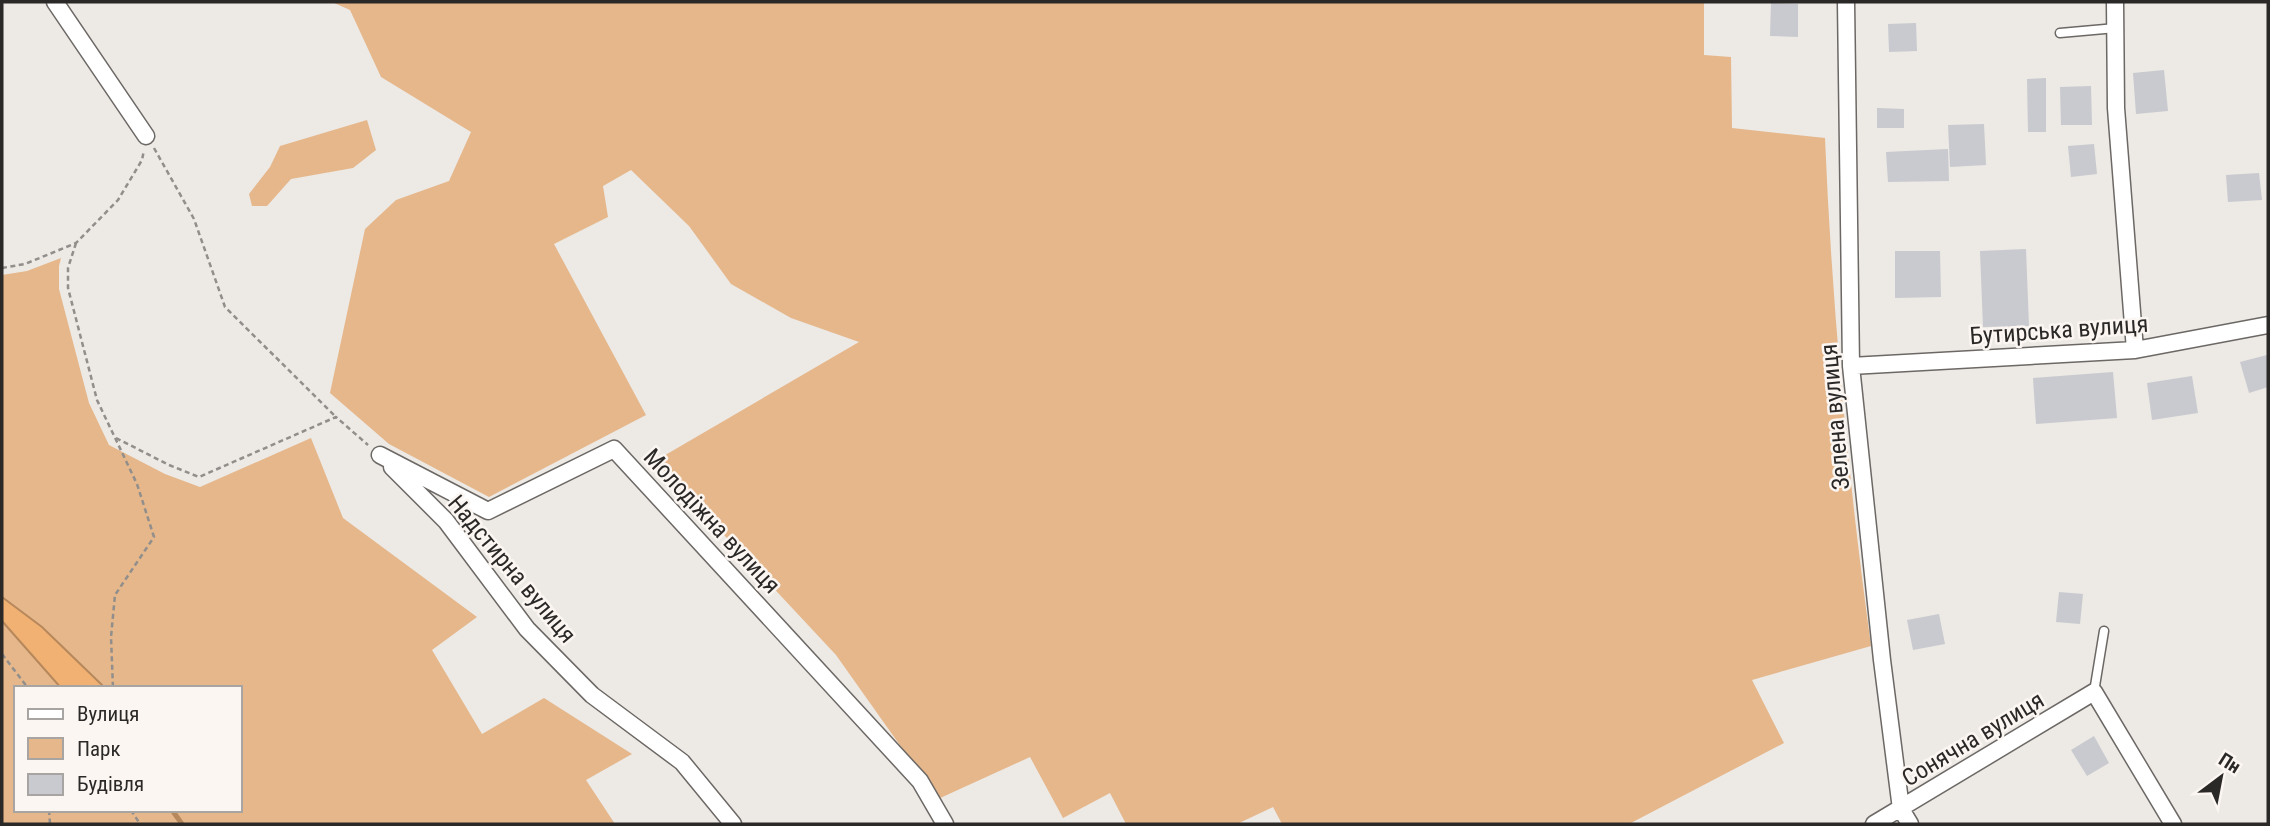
<svg xmlns="http://www.w3.org/2000/svg" width="2270" height="826" font-family="'Roboto Condensed',sans-serif">
<style>
.green{fill:#e5b78b}
.water{fill:#f1b172;stroke:#b6885c;stroke-width:2}
.lines{fill:none;stroke-linecap:round;stroke-linejoin:round}
.stream{stroke:#b6885c;stroke-width:5}
.building{fill:#c8cacf}
.service-casing{stroke:#6c6865;stroke-width:11}
.minor-casing{stroke:#6c6865;stroke-width:19}
.path{stroke:#918e8b;stroke-width:2.5;stroke-dasharray:5 3.5;stroke-linecap:butt}
.service{stroke:#fff;stroke-width:8}
.minor{stroke:#fff;stroke-width:16}
.labels{text-anchor:middle;stroke-width:5;stroke-linejoin:round;paint-order:stroke}
.street-label{font-size:24px;fill:#2b2928;stroke:#fbf6f2}
</style>
<rect width="100%" height="100%" fill="#ede9e5"/>
<path class="green" d="M332,2H1704V55L1731,57L1732,128L1825,138C1832,308 1848,478 1871,646L1752,680L1784,743L1629,824H1282L1273,807L1237,824H1126L1110,793L1063,818L1030,757L938,799L836,655L655,461L859,342L791,318L731,284L689,226L631,170L603,186L608,217L554,244L646,415L489,497L389,444L330,393L365,229L396,200L449,181L471,132L381,77L350,10Z
M367,120L376,150L353,168L291,179L267,206H252L249,194L270,167L280,146Z
M61,258L59,266V289L89,403L109,445L165,474L200,487L311,438L343,518L477,617L432,650L482,734L544,698L632,754L586,780L615,824H2V621L61,688H16V810H240V688H102V684L42,627L2,597V275L27,271Z"/>
<path class="water" d="M2,597L42,627L102,685V688H61L2,621Z"/>
<g class="lines">
<path class="stream" d="M172,810L182,824"/>
</g>
<path class="building" d="M1771,3L1798,4V37L1770,36Z
M1916,23L1917,51L1889,52L1888,24Z
M2164,70L2168,111L2136,114L2133,73Z
M2046,78V132H2028L2027,79Z
M2091,86L2092,125H2061L2060,87Z
M1877,108L1904,109V128H1877Z
M1984,124L1986,165L1950,167L1948,125Z
M2094,144L2097,174L2071,177L2068,146Z
M1948,149L1949,181L1888,182L1886,152Z
M2259,173L2262,200L2228,202L2226,175Z
M2026,249L2029,326L1983,327L1980,251Z
M1895,251H1940L1941,297L1895,298Z
M2267,355L2268,387L2249,393L2240,362Z
M2113,372L2117,418L2036,424L2033,378Z
M2192,376L2198,413L2152,420L2147,383Z
M2059,592L2083,594L2080,624L2056,622Z
M1939,614L1945,644L1913,650L1907,620Z
M2094,736L2109,763L2087,776L2071,750Z"/>
<g class="lines">
<g class="service-casing">
<path id="service" d="M2060,33L2116,28
M2094,692L2104,631"/>
</g>
<g class="minor-casing">
<path id="minor" d="M55,2L146,136
M1846,2L1851,366L1882,660L1901,809L1910,824
M2115,2L2116,108L2135,350
M1851,366L2135,350L2268,325
M380,455L488,511L614,449L920,781L945,824
M392,467L446,521L527,629L592,695L682,762L733,824
M1874,824L2094,692L2173,824"/>
</g>
<path class="path" d="M154,148L194,219L225,307L336,417
M76,243L68,268V288L97,400L137,484L154,537L115,595L111,637L113,688
M2,268L25,264L76,243L118,200L142,160L144,150
M116,438L169,465L199,477L336,417L368,445
M2,654L28,688
M49,810L50,824
M131,810L140,824"/>
<use href="#service" class="service"/>
<use href="#minor" class="minor"/>
</g>
<g class="labels">
<g class="street-label">
<text transform="translate(2059 330) rotate(-4)" y="8">Бутирська вулиця</text>
<text transform="translate(1835 417) rotate(-95)" y="8">Зелена вулиця</text>
<text transform="translate(712 521) rotate(47)" y="8">Молодіжна вулиця</text>
<text transform="translate(512 569) rotate(50)" y="8">Надстирна вулиця</text>
<text transform="translate(1973 739) rotate(-31)" y="8">Сонячна вулиця</text>
</g>
</g>
<rect width="2270" height="826" fill="none" stroke="#2b2928" stroke-width="7"/>
<rect x="14" y="686" width="228" height="126" fill="#fbf6f2" stroke="#a8a4a1" stroke-width="2"/>
<rect x="28" y="709" width="35" height="10" fill="#ffffff" stroke="#a8a4a1" stroke-width="2"/>
<text x="77" y="721" font-size="21" fill="#2b2928">Вулиця</text>
<rect x="28" y="738" width="35" height="21" fill="#e5b78b" stroke="#a8a4a1" stroke-width="2"/>
<text x="77" y="756" font-size="21" fill="#2b2928">Парк</text>
<rect x="28" y="774" width="35" height="21" fill="#c8cacf" stroke="#a8a4a1" stroke-width="2"/>
<text x="77" y="791" font-size="21" fill="#2b2928">Будівля</text>
<g transform="translate(2221 777) rotate(32)" stroke="#fbf6f2" stroke-width="5" paint-order="stroke">
<path d="M0-5L12 26L0 18L-12 26Z" fill="#2b2928"/>
<text y="-10" font-size="19" font-weight="bold" text-anchor="middle" fill="#2b2928">Пн</text>
</g>
</svg>
